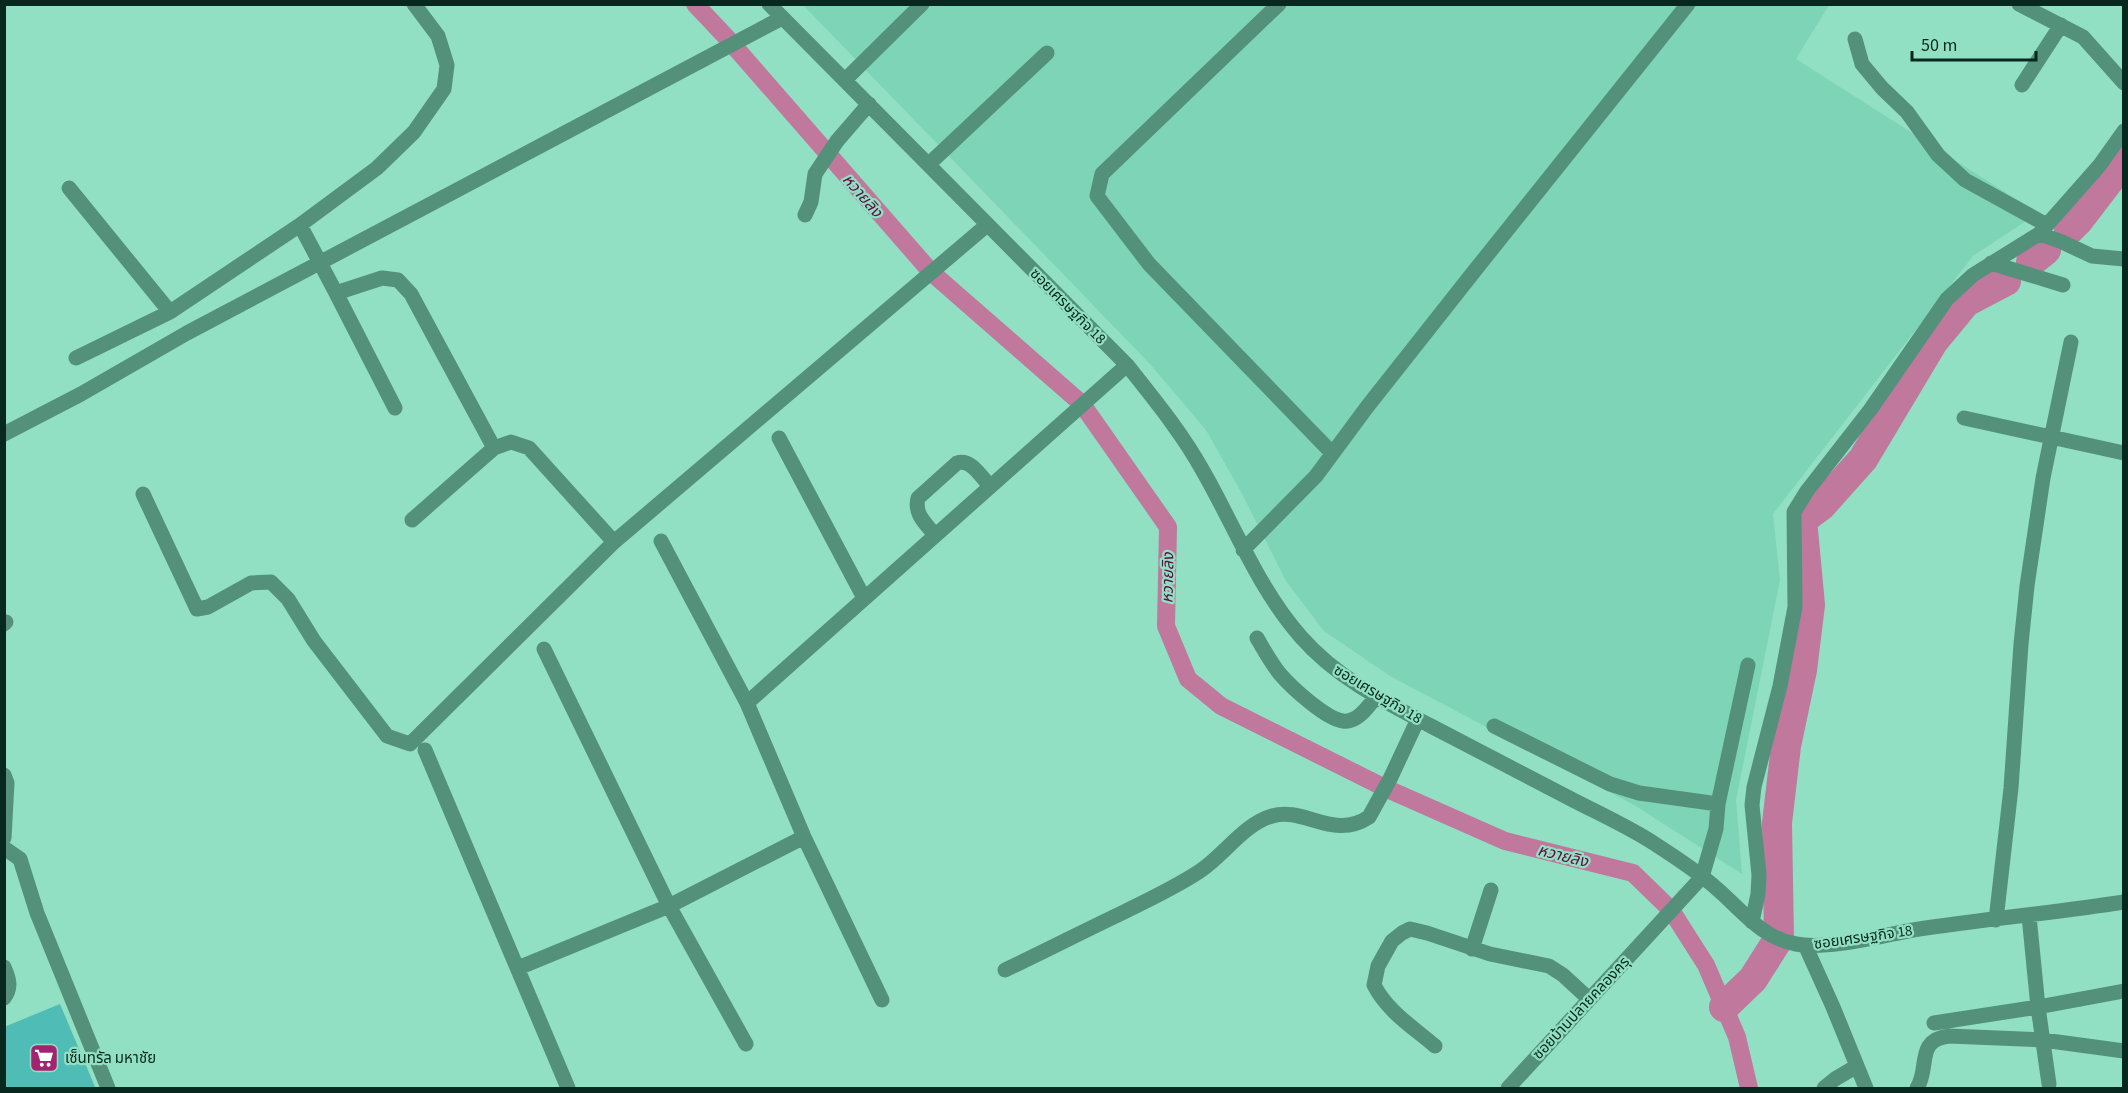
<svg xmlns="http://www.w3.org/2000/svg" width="2128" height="1093" font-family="'Source Sans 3','Noto Sans Thai',sans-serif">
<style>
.built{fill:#7ed4b6}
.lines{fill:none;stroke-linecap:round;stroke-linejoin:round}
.canal{stroke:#c0789c;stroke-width:18}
.river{stroke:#c0789c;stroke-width:30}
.building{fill:#4fbdb5}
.minor{stroke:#54917b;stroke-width:15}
.labels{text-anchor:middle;stroke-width:4.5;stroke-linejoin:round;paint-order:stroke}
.street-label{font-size:15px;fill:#06281e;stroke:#92e0c4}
.poi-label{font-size:15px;fill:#06281e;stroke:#92e0c4;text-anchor:start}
.water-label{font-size:16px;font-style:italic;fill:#630a42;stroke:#92e0c4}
</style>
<rect width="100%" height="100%" fill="#92e0c4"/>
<path class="built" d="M803,5H1829L1796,59L2038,213L1973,256L1773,514L1780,580L1736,800L1742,874L1634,805L1390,676L1324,631L1286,581L1241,492L1206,430L1150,364Z"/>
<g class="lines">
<path class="canal" d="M695,4L727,38L931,272L1082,404L1168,527L1166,626L1188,679L1221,706L1385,788L1505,841L1633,873L1671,910L1706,965L1737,1037L1749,1088"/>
<path class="river" d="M2069,230L2078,221L2124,161
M2031,262L2046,250
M1724,1007L1753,979L1779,938L1777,823L1786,746L1802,670L1810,605L1802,520L1821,506L1863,459L1933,342L1966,302L2006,281"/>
</g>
<path class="building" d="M60,1004L96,1089H4V1027Z"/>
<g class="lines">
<path class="minor" d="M769,4L1127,365C1154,399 1182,433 1203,471C1235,527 1258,588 1301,637C1336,677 1383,701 1429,725C1477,750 1525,775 1573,800C1600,814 1629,827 1655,844C1676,858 1697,871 1716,888C1741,909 1761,938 1796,944C1828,950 1880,936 1913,930C1983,919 2054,913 2124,902
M1279,4L1102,174L1097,196L1149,264L1332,453
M2019,4L2083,37L2124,83
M1855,39L1862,64L1882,88L1907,112L1938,155L1965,180L2047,225
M845,80L922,4
M2022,85L2061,25
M929,164L1047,53
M69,188L170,312L300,225L377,168L414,132L444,89L447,65L438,36L414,4
M805,215L811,202L815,174L837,141L869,104
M300,225L336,293L382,278L398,280L411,294L494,448L412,520
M2039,234L2060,241L2092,256L2124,259
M1991,263L2063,285
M336,293L395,408
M76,358L170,312
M1964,418L2124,453
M4,434L81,394L187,333L782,18
M779,438L864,598
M494,448L511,442L529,448L614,542
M143,494L197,609L208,607L251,583L271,582L288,599L314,641L387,736L410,744L614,542L987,225
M935,535C925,523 914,514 918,498L957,463C971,458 981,477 990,486
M661,541L747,703L804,837L882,1000
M1243,550L1316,476L1367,407L1476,269L1688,4
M4,624L6,622
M1257,638C1264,650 1271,663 1280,674C1291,687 1326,719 1343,721C1358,723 1368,706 1376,697
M544,649L669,906L746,1044
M747,703L1127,365
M1494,726L1610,784L1639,793L1718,804
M425,750L568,1088
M4,775L7,783L4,838
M4,848L20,859L37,913L108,1088
M2029,916L2038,1007L2049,1084
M1996,920L2011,788L2021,644L2027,586L2043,478L2071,342
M1752,922L1758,894L1759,875L1752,805L1754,787L1780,686L1795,607L1794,512L1807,491L1870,410L1947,299L1973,275L2039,234L2099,166L2124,131
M1805,945L1833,1007L1866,1088
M1472,949L1491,890
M4,967C9,978 12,988 4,998
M518,968L669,906L804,837
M1005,970C1045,951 1084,931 1124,912C1150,899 1176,887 1200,871C1224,855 1244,824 1272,816C1304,806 1333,841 1369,817L1390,779L1418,719
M1934,1023L2038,1007L2124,991
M1435,1046C1414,1028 1387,1011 1374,985L1378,966L1392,941L1402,933L1410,929L1427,933L1490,954L1549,966L1563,975L1589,999
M1508,1088L1702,877L1716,829L1718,804L1748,665
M1824,1088L1835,1079L1857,1066
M1917,1088C1930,1068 1915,1040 1949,1036L2043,1040L2124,1051"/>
</g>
<defs>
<g id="supermarket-square" transform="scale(1.5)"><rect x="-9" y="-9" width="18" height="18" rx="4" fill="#a42371" stroke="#92e0c4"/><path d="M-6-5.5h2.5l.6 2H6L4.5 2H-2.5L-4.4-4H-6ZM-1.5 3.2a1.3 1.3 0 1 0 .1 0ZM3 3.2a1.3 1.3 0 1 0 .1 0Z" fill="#fff"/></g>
</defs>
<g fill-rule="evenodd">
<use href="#supermarket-square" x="44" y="1058"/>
</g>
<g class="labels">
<g class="street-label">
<text transform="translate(1068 306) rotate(45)" y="5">ซอยเศรษฐกิจ 18</text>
<text transform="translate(1378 694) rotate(31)" y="5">ซอยเศรษฐกิจ 18</text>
<text transform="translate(1863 937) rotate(-8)" y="5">ซอยเศรษฐกิจ 18</text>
<text transform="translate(1581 1008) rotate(-47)" y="5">ซอยบ้านปลายคลองครุ</text>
</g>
<g class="poi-label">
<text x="65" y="1063">เซ็นทรัล มหาชัย</text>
</g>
<g class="water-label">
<text transform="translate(863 195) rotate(49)" y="6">หวายลิง</text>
<text transform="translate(1167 578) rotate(-89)" y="6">หวายลิง</text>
<text transform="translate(1563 855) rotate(14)" y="6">หวายลิง</text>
</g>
</g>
<rect width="2128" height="1093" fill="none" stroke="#06281e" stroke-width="12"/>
<path d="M1912 51v9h124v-9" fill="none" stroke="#06281e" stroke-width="3"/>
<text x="1921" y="51" font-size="18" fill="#06281e" stroke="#92e0c4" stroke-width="4.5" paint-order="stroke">50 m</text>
</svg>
